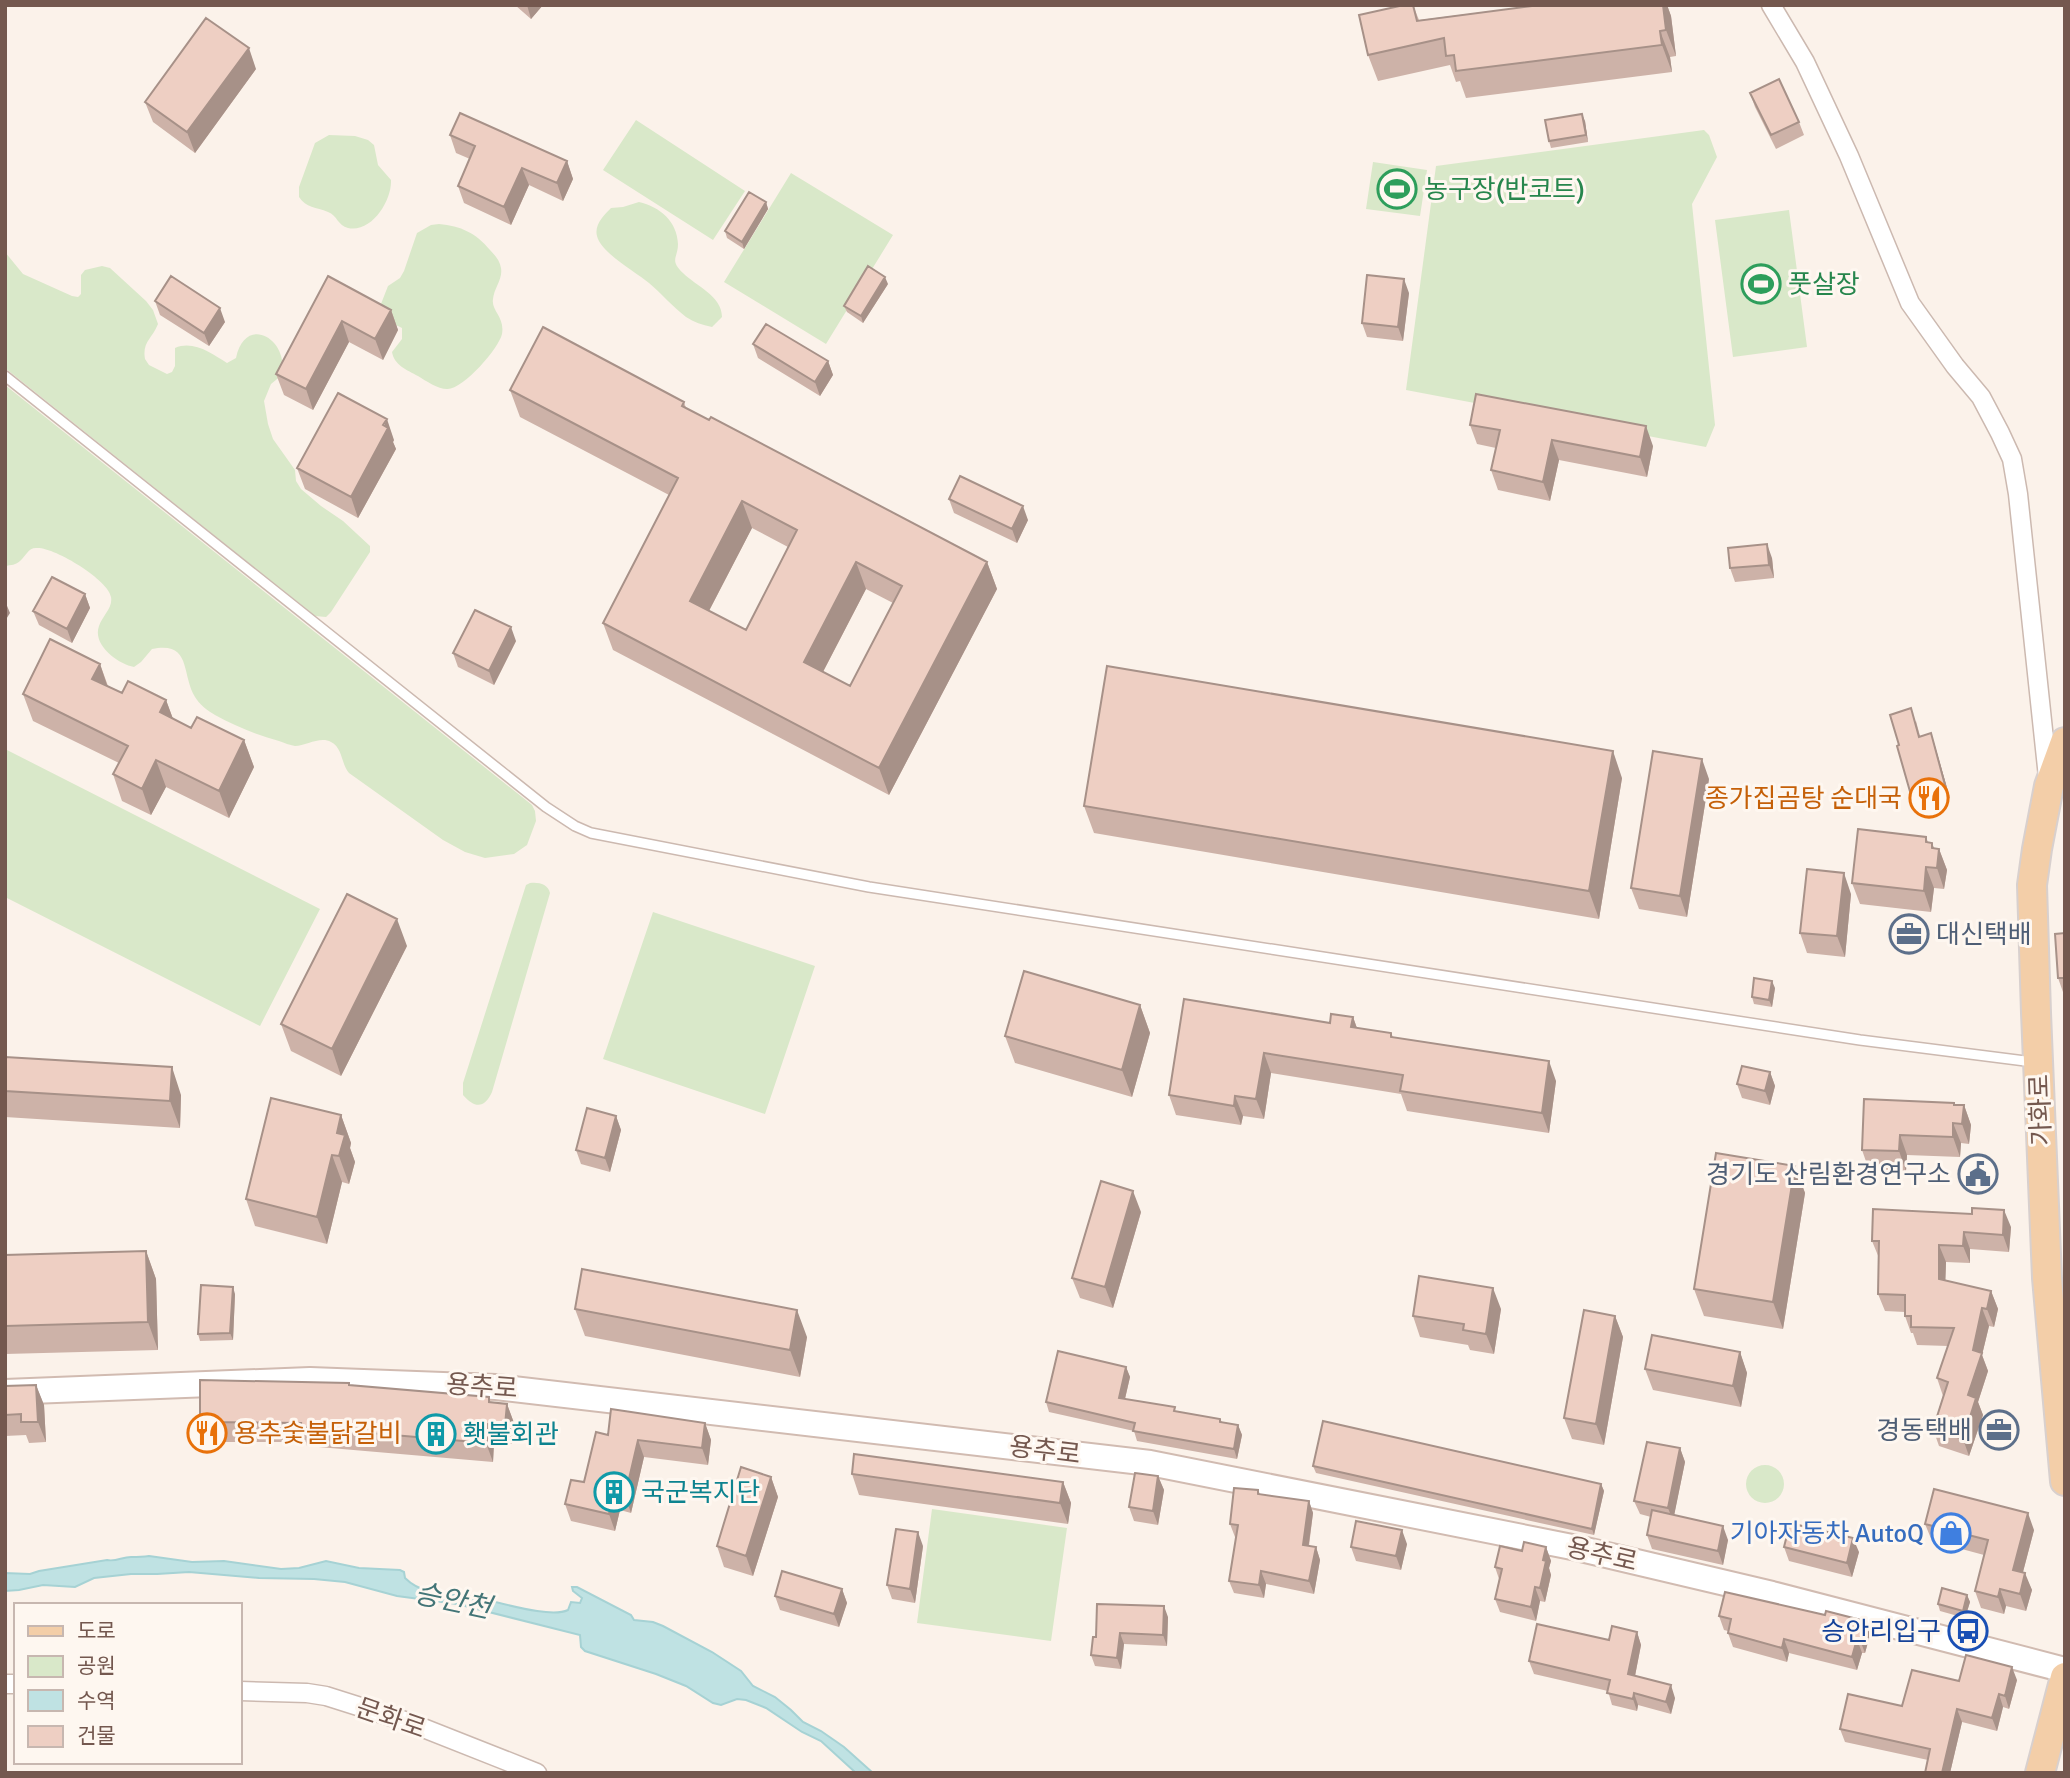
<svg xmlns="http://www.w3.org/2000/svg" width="2070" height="1778" font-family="Signika,'Noto Sans KR',sans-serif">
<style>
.green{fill:#d9e8c9}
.water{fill:#bfe2e3;stroke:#a6d2d4;stroke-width:2}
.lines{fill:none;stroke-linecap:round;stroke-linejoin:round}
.lane-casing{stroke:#ccb9b0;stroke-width:12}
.street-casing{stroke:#ccb9b0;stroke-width:21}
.secondary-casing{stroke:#d1bbb1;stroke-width:28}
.primary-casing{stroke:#d8d0ce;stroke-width:32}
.lane{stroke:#fff;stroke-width:9}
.street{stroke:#fff;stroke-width:18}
.secondary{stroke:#fff;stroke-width:24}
.primary{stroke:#f3cea8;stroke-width:28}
.wall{fill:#cdb2a8;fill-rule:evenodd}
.shaded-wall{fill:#a79188}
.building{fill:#eecfc3;stroke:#a79188;stroke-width:2;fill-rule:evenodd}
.labels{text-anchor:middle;stroke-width:6;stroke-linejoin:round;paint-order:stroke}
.leisure-label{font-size:26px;fill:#27864d;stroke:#fef7f0;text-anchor:start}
.food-label{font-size:26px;fill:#c56008;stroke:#fef7f0;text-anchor:end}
.service-label{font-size:26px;fill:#4e5e75;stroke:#fef7f0;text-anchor:end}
.street-label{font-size:26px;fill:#74584f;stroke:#fef7f0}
.culture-label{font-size:26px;fill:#0d838f;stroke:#fef7f0;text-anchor:start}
.shop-label{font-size:26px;fill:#366cbe;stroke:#fef7f0;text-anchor:end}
.transit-label{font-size:26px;fill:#164399;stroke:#fef7f0;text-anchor:end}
.water-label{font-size:28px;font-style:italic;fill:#437577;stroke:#fef7f0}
</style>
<rect width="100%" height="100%" fill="#fbf2ea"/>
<path class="green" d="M636,120L745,191L713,240L603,170Z
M1704,130L1709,135L1717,157L1692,204L1715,425L1706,447L1406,390L1436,166Z
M329,135L355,136L368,140L374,145L378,165L391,180C392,200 372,233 348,228C338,226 337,215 328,212C316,207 306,208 299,197V187L315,143Z
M1373,162L1427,170L1420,216L1366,209Z
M791,173L893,235L826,344L724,282Z
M639,202C660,207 677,221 678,244C678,258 669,260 683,273C696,286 722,296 722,317L712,327C702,325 694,322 686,317C673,307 662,294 649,283C636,272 601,253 597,236C594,225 604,215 611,208L623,207Z
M1789,210L1807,347L1733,357L1715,220Z
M439,224C461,226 476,233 490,250C495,255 500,261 501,268C503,279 494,288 493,299C491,311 505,317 502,334C499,348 463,390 447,389C438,389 426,381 418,376C407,370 394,365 392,352L402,339V328L392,323L379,309L388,286L400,278L404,271L417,233L431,225Z
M5,252L23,274L72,296L78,297L81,294V275L85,270L102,266L110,268L146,301L153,310L158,324C152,339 142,342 145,359L149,365L167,374L172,372L175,366V348C194,340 212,354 227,363L236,358C245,314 289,338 282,375L271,384L264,401L268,424L273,439L295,470L296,481L301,489L321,506L343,521L370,546V552L331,612L326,617L315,616L5,368Z
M5,385L532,805L535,811L536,821L527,845L514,854L485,858L465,852L443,840L349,773C341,764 343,748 331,742C320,736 306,746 295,746C289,745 285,743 279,741C257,735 235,726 215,715C208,711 199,704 195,697C181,674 192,641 152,649L141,662L134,667C118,664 92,645 99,626C103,615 113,608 111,597C109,580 53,546 36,548C28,548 26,556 20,561C16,565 11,565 5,566Z
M5,749L320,909L260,1026L5,897Z
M530,883C539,882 548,884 550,893L492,1092C485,1108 475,1109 463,1095V1083L526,885Z
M653,912L815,966L765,1114L603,1059Z
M1746 1484a19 19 0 1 1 38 0a19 19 0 1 1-38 0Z
M932,1509L1067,1528L1051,1641L917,1623Z"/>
<path class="water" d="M149,1556L192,1562L224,1561L281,1569L299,1568L326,1561L359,1568L400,1570L404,1572L405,1578C411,1584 420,1589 429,1591C440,1594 450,1595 461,1595C486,1597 547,1620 568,1610L571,1602L580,1603L582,1598L573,1591L572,1587H577L631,1615L634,1620L653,1622L663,1626L712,1652L741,1671L753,1686L775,1697L791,1710L803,1722L821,1731L844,1747L873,1773H856L821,1741L802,1732L766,1708L746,1700L737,1699L721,1705L713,1703L686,1686L656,1674L585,1651L581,1647L580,1635L457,1604L397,1596L345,1582L314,1579L259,1578L189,1572L157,1574H131L94,1578L75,1587L43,1585L19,1590L5,1591V1573L30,1574L39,1571L107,1560C116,1562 122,1557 131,1557C138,1557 142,1557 149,1556Z"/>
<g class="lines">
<g class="lane-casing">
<path id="lane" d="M5,376L546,807L575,826L591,833L869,887L1860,1040L2033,1062"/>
</g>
<g class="street-casing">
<path id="street" d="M1771,5L1805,62L1849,156L1910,303L1955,366L1981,397L2000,433L2012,459L2018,494L2048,777
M5,1684H16
M240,1691L307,1693L326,1696L408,1722L537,1773"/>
</g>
<g class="secondary-casing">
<path id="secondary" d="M5,1392L310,1380L496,1387L1150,1463L1577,1548L1772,1594L2065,1670"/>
</g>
<g class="primary-casing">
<path id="primary" d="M2065,742L2049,786L2037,849L2032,885L2036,1013L2047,1278L2065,1481
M2040,1773L2065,1677"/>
</g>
<use href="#lane" class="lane"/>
<use href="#street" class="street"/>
<use href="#secondary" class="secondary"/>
<use href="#primary" class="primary"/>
</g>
<path class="wall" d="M515,5H543L531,19Z
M1413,5L1419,20L1540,5H1667L1671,16L1676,56L1670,57L1672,72L1466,98L1460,81L1456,82L1450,65L1378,81L1368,55Z
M256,69L195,153L153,122L145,102Z
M1750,93L1799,122L1804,135L1776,149L1755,107Z
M1585,121L1588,142L1551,148L1549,141Z
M450,135L567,161L573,179L563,201L529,185L511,225L464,203L458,186L470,159L456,153Z
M766,202L768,209L744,249L727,238L725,231Z
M328,276L391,310L398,330L383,360L349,342L313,410L284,395L276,374Z
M888,284L863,323L847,312L844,306Z
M1409,293L1403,341L1367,337L1362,323Z
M155,301L225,322L209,346L160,315Z
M753,344L828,361L833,375L820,396L758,358Z
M510,390L684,402L686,408L987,562L997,589L889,795L613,650L603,623L669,495L520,417ZM752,528L788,547L746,630L709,611ZM866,589L893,603L850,686L823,672Z
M1470,425L1653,446L1647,477L1559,460L1550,501L1498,490L1491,470L1496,448L1477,444Z
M394,440L393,442L396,449L358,518L305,489L297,468Z
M949,499L1028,520L1017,543L954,513Z
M1772,558L1774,578L1735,582L1730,568Z
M85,594L90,608L72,643L39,625L33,611Z
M516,641L494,685L458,667L453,653Z
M100,664L108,686L122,693L166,700L173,719L191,728L244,740L254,767L229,818L166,787L151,815L122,801L113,774L119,763L33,721L23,694Z
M1916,721L1920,736L1931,733L1950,798L1915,807L1911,795L1899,745Z
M1622,778L1599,919L1094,833L1084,806Z
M1709,779L1687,917L1639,909L1631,888Z
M1926,837L1928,842L1934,849H1939L1947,870L1944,889L1934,888L1931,912L1860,904L1852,883Z
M1851,894L1845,957L1807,953L1800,933Z
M2065,933V992H2063L2058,978Z
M407,946L341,1076L291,1051L281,1024Z
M1775,988L1772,1007L1754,1004L1752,997Z
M1140,1005L1150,1033L1132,1097L1015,1063L1005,1036Z
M1353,1017L1357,1028L1391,1033L1393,1037L1556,1081L1549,1133L1407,1111L1401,1094L1271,1073L1264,1119L1243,1116L1241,1125L1176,1115L1169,1095L1330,1023Z
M5,1057L181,1095L180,1128L5,1117Z
M1770,1072L1775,1086L1770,1105L1742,1098L1737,1084Z
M1955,1105H1964L1971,1125L1969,1144L1961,1143L1960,1157L1907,1155L1906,1171L1869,1170L1862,1150Z
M341,1115L351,1143L350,1148L355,1162L349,1184L342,1182L327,1244L255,1226L246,1199Z
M616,1116L621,1130L610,1172L581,1164L576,1150Z
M1795,1166L1805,1193L1783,1329L1704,1316L1694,1289Z
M1141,1212L1113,1308L1080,1298L1072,1278Z
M2011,1227L2009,1252L1970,1249V1263L1946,1262L1945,1280L1991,1291L1998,1309L1994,1327L1989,1326L1982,1355L1988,1371L1978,1402L1983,1415L1969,1456L1939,1446L1933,1429L1943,1396L1937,1378L1948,1346L1917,1345L1913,1333H1911L1905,1316V1312L1885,1311L1878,1294L1879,1258L1872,1241Z
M146,1251L156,1279L158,1350L5,1354V1255Z
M235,1294L233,1340L200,1341L198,1334Z
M575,1309L807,1337L800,1377L585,1336Z
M1501,1309L1494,1354L1470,1350L1468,1345L1420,1337L1413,1316Z
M1615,1316L1623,1337L1604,1445L1572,1439L1564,1418Z
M1740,1352L1747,1373L1741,1407L1653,1390L1645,1369Z
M1126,1367L1130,1377L1125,1399L1176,1412L1220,1419L1222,1422L1238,1425L1242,1435L1237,1459L1137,1441L1134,1431L1049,1412L1046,1402Z
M349,1383L350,1385L489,1397L491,1403L507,1404L514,1423L512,1444L494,1443L493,1462L307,1446L306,1442H207L200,1422Z
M36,1385L44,1405L46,1442L29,1443L26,1435L5,1436V1386Z
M705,1423L711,1440L708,1465L644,1457L631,1513L620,1510L615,1531L571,1521L565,1504L584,1482L608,1435Z
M1680,1448L1685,1462L1674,1515L1728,1540L1723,1565L1652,1549L1647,1535L1651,1517L1640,1514L1634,1501Z
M1313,1466L1601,1484L1604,1491L1594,1535L1316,1473Z
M852,1474L1063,1482L1071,1503L1068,1524L859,1495Z
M1158,1476L1164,1490L1158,1525L1134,1521L1129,1507Z
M771,1477L778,1497L753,1576L724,1567L717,1546Z
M1258,1490L1260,1494L1309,1501L1313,1513L1309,1546L1316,1547L1320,1560L1314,1594L1266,1584L1264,1598L1234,1593L1229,1581L1236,1537H1235L1230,1524Z
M1925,1524L2034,1530L2023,1572L2032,1590L2026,1611L2006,1606L2004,1614L1981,1608L1975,1591L1984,1555L1932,1541Z
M1407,1544L1401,1570L1356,1561L1351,1547Z
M923,1546L915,1603L892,1599L887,1585Z
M1546,1547L1551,1561L1549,1568L1551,1575L1545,1602L1540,1601L1536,1621L1500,1612L1495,1599L1499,1579L1495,1567L1522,1551Z
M1784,1547L1859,1552L1852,1577L1789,1561Z
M842,1589L847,1603L839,1627L780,1610L775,1596Z
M1967,1595L1970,1602L1965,1618L1940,1611L1938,1604Z
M1825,1615L1865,1621L1870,1635L1865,1653H1862L1857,1670L1789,1653L1787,1662L1733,1647L1728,1633V1631L1724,1630L1719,1616Z
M1168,1617L1167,1646L1124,1644L1121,1669L1095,1666L1091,1655L1096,1637Z
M1637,1632L1641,1645L1635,1676L1675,1698L1671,1714L1638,1705L1637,1711L1612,1705L1608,1691L1534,1674L1529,1661Z
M2017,1680L2009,1709L2003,1707L1997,1731L1962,1722L1950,1773H1925L1928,1760L1845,1742L1840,1729L1902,1706L1959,1681Z"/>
<path class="shaded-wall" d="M527,5H543L531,19Z
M1663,5H1667L1671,16L1676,56L1666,30Z
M1660,31L1670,57L1672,72L1662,45Z
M249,48L256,69L195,153L187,132Z
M1582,114L1585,121L1588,142L1586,135Z
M567,161L573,179L563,201L557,183Z
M522,168L529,185L511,225L504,207Z
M766,202L768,209L744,249L742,242Z
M885,277L888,284L863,323L861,316Z
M1404,279L1409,293L1403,341L1398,327Z
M220,308L225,322L209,346L204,333Z
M391,310L398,330L383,360L375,339Z
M342,321L349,342L313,410L306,389Z
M828,361L833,375L820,396L815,382Z
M387,419L394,440L393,442L396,449L358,518L351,497Z
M1646,426L1653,446L1647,477L1640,457Z
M1552,440L1559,460L1550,501L1543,482Z
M742,501L752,528L700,628L690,601Z
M1023,506L1028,520L1017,543L1012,529Z
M1767,544L1772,558L1774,578L1769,565Z
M856,562L866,589L814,689L804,662Z
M987,562L997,589L889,795L879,768Z
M85,594L90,608L72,643L67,629Z
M5,601L10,613L5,621Z
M511,627L516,641L494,685L489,671Z
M100,664L109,691L92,679Z
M166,700L176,727L160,712Z
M1931,733L1935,746L1950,798L1945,785Z
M244,740L254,767L229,818L219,791Z
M1613,751L1622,778L1599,919L1589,891Z
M1702,759L1709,779L1687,917L1680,896Z
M156,760L166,787L151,815L142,789Z
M1932,843L1938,858L1939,849L1947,870L1944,889L1937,868L1932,848Z
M1926,867L1934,888L1931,912L1924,891Z
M1844,873L1851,894L1845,957L1837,936Z
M397,919L407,946L341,1076L332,1049Z
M1772,981L1775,988L1772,1007L1769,1000Z
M1140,1005L1150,1033L1132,1097L1122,1070Z
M1353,1017L1360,1037L1351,1027Z
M1264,1053L1271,1073L1264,1119L1256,1099Z
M1549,1061L1556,1081L1549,1133L1542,1113Z
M172,1067L181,1095L180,1128L170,1101Z
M1770,1072L1775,1086L1770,1105L1765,1091Z
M1235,1096L1243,1116L1241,1125L1234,1106Z
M1964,1105L1971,1125L1969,1144L1962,1124Z
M341,1115L351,1143L350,1148L355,1162L349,1184L339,1156L337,1133Z
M616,1116L621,1130L610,1172L605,1158Z
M1953,1123L1961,1143L1960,1157L1953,1137Z
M1900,1135L1907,1155L1906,1171L1899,1151Z
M332,1155L342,1182L327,1244L317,1217Z
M1795,1166L1805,1193L1783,1329L1773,1302Z
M1133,1191L1141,1212L1113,1308L1105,1287Z
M2004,1210L2011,1227L2009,1252L2003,1235Z
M1964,1232L1970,1249V1263L1963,1246Z
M1939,1245L1946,1262L1945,1296L1939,1279Z
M146,1251L156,1279L158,1350L148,1322Z
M233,1287L235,1294L233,1340L230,1333Z
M1493,1288L1501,1309L1494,1354L1486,1334Z
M1991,1291L1998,1309L1994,1327L1987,1309Z
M1982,1308L1989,1326L1982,1355L1988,1371L1978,1402L1983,1415L1969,1456L1963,1439L1973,1350Z
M797,1310L807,1337L800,1377L790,1350Z
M1615,1316L1623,1337L1604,1445L1596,1424Z
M1740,1352L1747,1373L1741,1407L1733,1386Z
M1126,1367L1130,1377L1123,1407L1119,1398Z
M36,1385L44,1405L46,1442L38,1422Z
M507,1404L514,1423L512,1444L505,1425Z
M705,1423L711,1440L708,1465L702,1448Z
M487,1424L494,1443L493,1462L486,1443Z
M1238,1425L1242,1435L1237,1459L1234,1449Z
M638,1440L644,1457L631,1513L625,1496Z
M1680,1448L1685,1462L1673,1521L1668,1508Z
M1158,1476L1164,1490L1158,1525L1153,1511Z
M771,1477L778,1497L753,1576L746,1556Z
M1063,1482L1071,1503L1068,1524L1060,1503Z
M1601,1484L1604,1491L1594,1535L1592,1529Z
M614,1494L620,1510L615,1531L609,1514Z
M1309,1501L1313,1513L1307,1557L1303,1545Z
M2028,1513L2034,1530L2019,1587L2013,1570Z
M1723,1526L1728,1540L1723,1565L1718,1551Z
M1402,1530L1407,1544L1401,1570L1396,1556Z
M918,1532L923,1546L915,1603L910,1589Z
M1853,1538L1859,1552L1852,1577L1847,1563Z
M1316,1547L1320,1560L1314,1594L1309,1581Z
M1546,1547L1551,1561L1549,1568L1551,1575L1545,1602L1540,1588L1543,1560Z
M1261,1571L1266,1584L1264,1598L1259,1585Z
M2025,1573L2032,1590L2026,1611L2020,1594Z
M1535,1587L1540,1601L1536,1621L1531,1607Z
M842,1589L847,1603L839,1627L834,1614Z
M2000,1589L2006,1606L2004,1614L1998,1597Z
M1967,1595L1970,1602L1965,1618L1963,1611Z
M1164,1606L1168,1617L1167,1646L1163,1635Z
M1865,1621L1870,1635L1865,1653L1860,1640Z
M1637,1632L1641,1645L1633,1686L1628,1674Z
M1120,1633L1124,1644L1121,1669L1117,1658Z
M1784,1639L1789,1653L1787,1662L1782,1648Z
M1857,1639L1862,1653L1857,1670L1852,1657Z
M2012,1667L2017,1680L2009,1709L2005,1696Z
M1671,1685L1675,1698L1671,1714L1666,1702Z
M1634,1693L1638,1705L1637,1711L1633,1699Z
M1999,1694L2003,1707L1997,1731L1992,1718Z
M1957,1709L1962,1722L1950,1773H1942Z"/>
<path class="building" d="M1404,5H1413L1417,21L1540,5H1663L1666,30L1660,31L1662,45L1456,71L1454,55L1446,56L1444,38L1368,55L1359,15Z
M206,18L249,48L187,132L145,102Z
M1779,79L1799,122L1771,135L1750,93Z
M460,113L567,161L557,183L522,168L504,207L458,186L475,146L450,135Z
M1582,114L1586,135L1549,141L1545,120Z
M749,192L766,202L742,242L725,231Z
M868,266L885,277L861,316L844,306Z
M1367,275L1404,279L1398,327L1362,323Z
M171,276L220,308L204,333L155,301Z
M328,276L391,310L375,339L342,321L306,389L276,374Z
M766,324L828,361L815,382L753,344Z
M543,327L684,402L682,406L709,420L711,417L987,562L879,768L603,623L678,478L510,390ZM742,501L797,530L746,630L690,601ZM856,562L902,586L850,686L804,662Z
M338,393L387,419L383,425L388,428L351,497L297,468Z
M1476,394L1646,426L1640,457L1552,440L1543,482L1491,470L1500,430L1470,425Z
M960,476L1023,506L1012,529L949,499Z
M1767,544L1769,565L1730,568L1728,548Z
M52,577L85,594L67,629L33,611Z
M475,610L511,627L489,671L453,653Z
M50,639L100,664L92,679L122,693L128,681L166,700L160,712L191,728L197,717L244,740L219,791L156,760L142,789L113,774L128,746L23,694Z
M1107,666L1613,751L1589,891L1084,806Z
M1911,708L1919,737L1931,733L1945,785L1911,795L1897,746L1899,745L1890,715Z
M1653,751L1702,759L1680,896L1631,888Z
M1858,829L1926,837V842L1932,843V848L1939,849L1937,868L1926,867L1924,891L1852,883Z
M1807,869L1844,873L1837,936L1800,933Z
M347,894L397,919L332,1049L281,1024Z
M2065,933V978H2058L2055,934Z
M1024,971L1140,1005L1122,1070L1005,1036Z
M1754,978L1772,981L1769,1000L1752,997Z
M1184,999L1330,1023L1331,1014L1353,1017L1351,1027L1391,1033V1037L1549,1061L1542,1113L1400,1091L1403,1075L1264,1053L1256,1099L1235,1096L1234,1106L1169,1095Z
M5,1057L172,1067L170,1101L5,1091Z
M1742,1066L1770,1072L1765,1091L1737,1084Z
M271,1098L341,1115L337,1133L345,1135L339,1156L332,1155L317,1217L246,1199Z
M1864,1099L1954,1103V1105H1964L1962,1124L1953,1123V1137L1900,1135L1899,1151L1862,1150Z
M587,1108L616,1116L605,1158L576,1150Z
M1716,1153L1795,1166L1773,1302L1694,1289Z
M1101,1181L1133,1191L1105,1287L1072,1278Z
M1972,1208L2004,1210L2003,1235L1964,1232L1963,1246L1939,1245V1279L1991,1291L1987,1309L1982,1308L1973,1350L1982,1353L1968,1395L1976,1398L1963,1439L1933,1429L1948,1382L1937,1378L1954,1328L1911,1327V1316H1905V1295L1878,1294L1879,1241H1872L1873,1209L1972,1214Z
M146,1251L148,1322L5,1326V1255Z
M582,1269L797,1310L790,1350L575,1309Z
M1419,1276L1493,1288L1486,1334L1463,1330L1464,1324L1413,1316Z
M201,1285L233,1287L230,1333L198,1334Z
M1584,1310L1615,1316L1596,1424L1564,1418Z
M1652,1335L1740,1352L1733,1386L1645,1369Z
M1058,1351L1126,1367L1119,1398L1175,1407L1174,1411L1220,1419V1422L1238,1425L1234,1449L1133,1431L1135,1423L1046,1402Z
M200,1380L349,1383V1385L489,1397V1402L507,1404L505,1425L487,1424L486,1443L300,1427L301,1423L200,1422Z
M36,1385L38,1422H21V1414L5,1415V1386Z
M611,1409L705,1423L702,1448L638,1440L625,1496L614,1494L609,1514L565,1504L571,1480L584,1482L596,1432L608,1435Z
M1323,1421L1601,1484L1592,1529L1313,1466Z
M1647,1442L1680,1448L1668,1508L1634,1501Z
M854,1454L1063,1482L1060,1503L852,1474Z
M741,1467L771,1477L746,1556L717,1546Z
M1135,1473L1158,1476L1153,1511L1129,1507Z
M1234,1488L1258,1490V1494L1309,1501L1303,1545L1316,1547L1309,1581L1261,1571L1259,1585L1229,1581L1238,1525L1230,1524Z
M1934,1489L2028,1513L2013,1570L2025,1573L2020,1594L2000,1589L1998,1597L1975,1591L1988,1540L1925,1524Z
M1652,1510L1723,1526L1718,1551L1647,1535Z
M1356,1521L1402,1530L1396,1556L1351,1547Z
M1790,1523L1853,1538L1847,1563L1784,1547Z
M896,1529L918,1532L910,1589L887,1585Z
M1524,1542L1546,1547L1543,1560L1546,1561L1540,1588L1535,1587L1531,1607L1495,1599L1502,1569L1495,1567L1500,1546L1522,1551Z
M782,1571L842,1589L834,1614L775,1596Z
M1942,1588L1967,1595L1963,1611L1938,1604Z
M1725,1592L1825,1615L1826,1611L1865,1621L1860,1640L1857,1639L1852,1657L1784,1639L1782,1648L1728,1633L1731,1619L1719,1616Z
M1097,1604L1164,1606L1163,1635L1120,1633L1117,1658L1091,1655L1093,1637H1096Z
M1537,1624L1609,1640L1612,1626L1637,1632L1628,1674L1671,1685L1666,1702L1634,1693L1633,1699L1607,1693L1610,1680L1529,1661Z
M1966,1655L2012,1667L2005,1696L1999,1694L1992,1718L1957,1709L1942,1773H1925L1930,1749L1840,1729L1848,1694L1902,1706L1912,1670L1959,1681Z"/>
<defs>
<g id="stadium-ring" transform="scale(2.0125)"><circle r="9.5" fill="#fef7f0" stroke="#2e9e5b" stroke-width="1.5"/><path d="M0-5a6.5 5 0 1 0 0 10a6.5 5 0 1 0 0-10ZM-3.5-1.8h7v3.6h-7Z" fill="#2e9e5b"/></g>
<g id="restaurant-ring" transform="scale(2.0125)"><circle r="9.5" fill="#fef7f0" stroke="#e8710a" stroke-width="1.5"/><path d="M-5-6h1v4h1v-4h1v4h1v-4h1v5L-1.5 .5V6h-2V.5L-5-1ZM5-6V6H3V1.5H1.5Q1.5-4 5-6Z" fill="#e8710a"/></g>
<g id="office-ring" transform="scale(2.0125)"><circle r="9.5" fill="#fef7f0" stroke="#5c6f8a" stroke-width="1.5"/><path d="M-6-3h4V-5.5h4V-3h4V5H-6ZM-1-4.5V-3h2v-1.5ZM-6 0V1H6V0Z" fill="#5c6f8a"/></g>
<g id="civic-ring" transform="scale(2.0125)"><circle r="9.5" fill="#fef7f0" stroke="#5c6f8a" stroke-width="1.5"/><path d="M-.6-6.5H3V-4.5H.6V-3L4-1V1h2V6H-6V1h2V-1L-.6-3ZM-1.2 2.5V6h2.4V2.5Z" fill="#5c6f8a"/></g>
<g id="building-ring" transform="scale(2.0125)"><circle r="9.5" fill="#fef7f0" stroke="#0f9aa8" stroke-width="1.5"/><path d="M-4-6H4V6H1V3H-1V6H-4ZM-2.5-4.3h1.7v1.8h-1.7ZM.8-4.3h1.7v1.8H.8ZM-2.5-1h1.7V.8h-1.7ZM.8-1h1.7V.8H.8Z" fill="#0f9aa8"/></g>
<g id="shop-ring" transform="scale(2.0125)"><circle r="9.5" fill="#fef7f0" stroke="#3f7fe0" stroke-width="1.5"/><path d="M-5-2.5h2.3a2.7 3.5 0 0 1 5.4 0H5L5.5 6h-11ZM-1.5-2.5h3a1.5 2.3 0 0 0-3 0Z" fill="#3f7fe0"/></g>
<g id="bus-ring" transform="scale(2.0125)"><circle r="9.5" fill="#fef7f0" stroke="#1a4fb4" stroke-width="1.5"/><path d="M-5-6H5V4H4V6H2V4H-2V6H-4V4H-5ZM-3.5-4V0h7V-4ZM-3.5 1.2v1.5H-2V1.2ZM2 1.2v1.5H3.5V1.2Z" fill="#1a4fb4"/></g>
</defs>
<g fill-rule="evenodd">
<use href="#stadium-ring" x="1397" y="189"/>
<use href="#stadium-ring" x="1761" y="284"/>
<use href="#restaurant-ring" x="1929" y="798"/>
<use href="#office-ring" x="1909" y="934"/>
<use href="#civic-ring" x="1978" y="1174"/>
<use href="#office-ring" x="1999" y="1430"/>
<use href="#restaurant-ring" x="207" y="1433"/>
<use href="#building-ring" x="436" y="1434"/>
<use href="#building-ring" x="614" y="1492"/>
<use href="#shop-ring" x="1951" y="1533"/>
<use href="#bus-ring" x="1968" y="1631"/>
</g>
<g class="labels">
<g class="leisure-label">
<text x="1424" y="198">농구장(반코트)</text>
<text x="1788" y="293">풋살장</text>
</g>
<g class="food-label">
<text x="1902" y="807">종가집곰탕 순대국</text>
<text x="234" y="1442" text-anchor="start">용추숯불닭갈비</text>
</g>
<g class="service-label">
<text x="1936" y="943" text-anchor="start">대신택배</text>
<text x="1951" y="1183">경기도 산림환경연구소</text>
<text x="1972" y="1439">경동택배</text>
</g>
<g class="street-label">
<text transform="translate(2040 1110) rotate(-92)" y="9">가화로</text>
<text transform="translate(482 1386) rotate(4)" y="9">용추로</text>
<text transform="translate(1045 1450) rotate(7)" y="9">용추로</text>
<text transform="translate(1602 1554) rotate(13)" y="9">용추로</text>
<text transform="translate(391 1718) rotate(19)" y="9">문화로</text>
</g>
<g class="culture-label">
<text x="463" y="1443">횃불회관</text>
<text x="641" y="1501">국군복지단</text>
</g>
<g class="shop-label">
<text x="1924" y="1542">기아자동차 AutoQ</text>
</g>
<g class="transit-label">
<text x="1941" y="1640">승안리입구</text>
</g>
<g class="water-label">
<text transform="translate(453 1600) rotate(12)" y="10">승안천</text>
</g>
</g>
<rect width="2070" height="1778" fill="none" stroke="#74584f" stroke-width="14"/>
<rect x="14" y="1603" width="228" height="161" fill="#fef7f0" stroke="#c7b7b0" stroke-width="2"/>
<rect x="28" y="1626" width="35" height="10" fill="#f3cea8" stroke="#c7b7b0" stroke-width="2"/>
<text x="77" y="1638" font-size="21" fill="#74584f">도로</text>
<rect x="28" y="1656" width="35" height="21" fill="#d9e8c9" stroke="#c7b7b0" stroke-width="2"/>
<text x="77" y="1673" font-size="21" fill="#74584f">공원</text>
<rect x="28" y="1690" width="35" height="21" fill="#bfe2e3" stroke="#c7b7b0" stroke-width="2"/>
<text x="77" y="1708" font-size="21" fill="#74584f">수역</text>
<rect x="28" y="1726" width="35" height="21" fill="#eecfc3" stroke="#c7b7b0" stroke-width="2"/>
<text x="77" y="1743" font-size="21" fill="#74584f">건물</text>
</svg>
